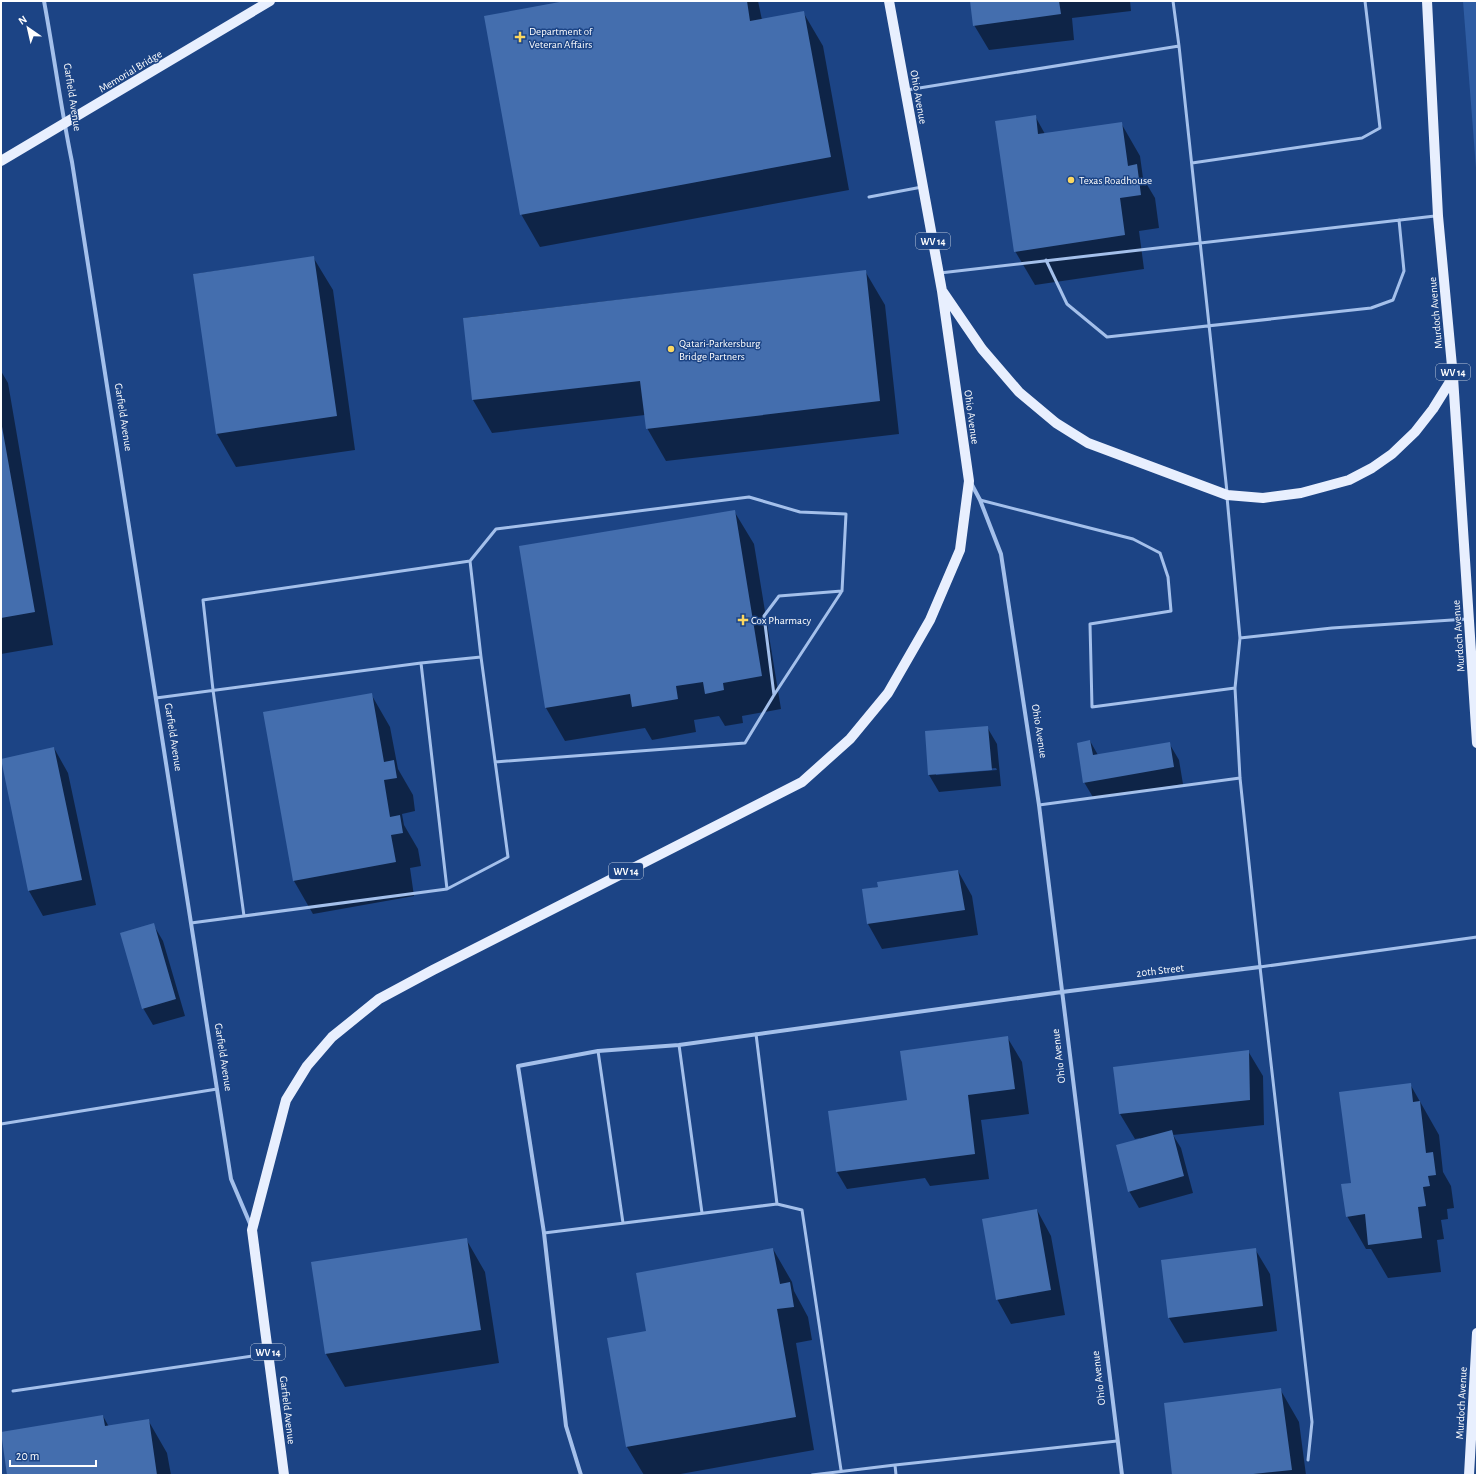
<svg xmlns="http://www.w3.org/2000/svg" width="1478" height="1476" font-family="'Alegreya Sans',sans-serif">
<style>
.green{fill:#2f5da3}
.shadow{fill:#0007;fill-rule:evenodd}
.building{fill:#446eae}
.lines{fill:none;stroke-linecap:round;stroke-linejoin:round}
.lane{stroke:#a4c0eb;stroke-width:3}
.street{stroke:#a4c0eb;stroke-width:4}
.primary{stroke:#e8effe;stroke-width:10}
.poi-dot{fill:#fbd761;stroke:#1c4485;stroke-width:1.5}
.labels{text-anchor:middle;stroke-width:3;stroke-linejoin:round;paint-order:stroke}
.shield{fill:#1c4485;stroke:#bbc7da;stroke-width:1}
.shield-label{font-size:10px;font-weight:bold;fill:#fff}
.poi-label{font-size:11px;fill:#fff;stroke:#1c4485;text-anchor:start}
.street-label{font-size:11px;fill:#fff;stroke:#1c4485}
</style>
<rect width="100%" height="100%" fill="#1c4485"/>
<path class="green" d="M1463,1H1477V181Z"/>
<path class="shadow" d="M571,1H758L762,20L803,12L823,46L849,190L540,247L521,214Z
M971,1H1130L1131,11L1072,18L1074,40L989,50L974,25Z
M1035,116L1045,134L1121,123L1140,156L1143,178L1155,198L1159,228L1139,231L1144,269L1035,285L1015,251Z
M313,257L333,290L355,450L236,467L217,434L194,274Z
M865,271L885,305L899,434L666,461L647,428L645,415L492,433L473,400L464,318Z
M1,371L8,383L53,645L1,654Z
M734,511L754,544L781,709L742,716L743,723L725,726L719,716L694,720L696,732L652,740L645,728L565,741L546,708L520,547Z
M371,694L390,727L398,769L413,795L415,811L402,814L404,825L418,849L421,866L410,868L414,896L313,914L294,881Z
M987,727L997,744L1001,786L939,792L929,775ZM996,768L997,770L936,775V773Z
M1090,741L1098,755L1169,743L1179,760L1183,784L1094,799L1084,782Z
M54,748L68,773L96,905L43,916L29,891L2,760Z
M958,871L972,896L978,935L882,949L868,924L863,890Z
M153,924L163,941L185,1016L153,1025L143,1008Z
M1007,1037L1022,1062L1029,1114L981,1120L989,1179L930,1186L925,1178L847,1189L837,1172L906,1101Z
M1248,1051L1263,1076L1264,1125L1173,1135L1181,1148L1193,1193L1139,1208L1129,1191L1140,1138L1135,1139L1120,1114Z
M1410,1084L1439,1135L1443,1172L1451,1186L1454,1208L1447,1209L1448,1219L1441,1220L1444,1239L1437,1240L1441,1272L1388,1278L1371,1249H1366L1347,1216L1352,1184Z
M1037,1210L1051,1236L1065,1315L1011,1324L997,1299Z
M466,1239L485,1272L499,1363L345,1387L326,1354L312,1263Z
M773,1249L792,1282L794,1291L808,1317L812,1340L796,1343L814,1450L675,1475H644L627,1447L609,1339L647,1332Z
M1255,1249L1270,1274L1277,1331L1184,1343L1169,1318L1162,1261Z
M1280,1389L1299,1422L1306,1475H1173Z
M103,1416L109,1427L148,1420L167,1453L171,1475H6Z"/>
<path class="building" d="M565,1H747L750,21L804,11L831,157L520,215L484,16Z
M970,1H1059L1061,14L973,26Z
M1036,115L1038,134L1122,122L1128,166L1137,164L1141,195L1120,198L1125,235L1014,252L995,121Z
M314,256L337,416L216,434L193,274Z
M866,270L880,401L646,429L640,381L472,400L463,318Z
M1,421L35,612L1,618Z
M735,510L762,676L723,683L724,690L705,694L703,682L676,686L678,699L632,707L630,694L545,708L519,546Z
M372,693L384,762L394,760L397,778L384,780L390,817L400,815L403,833L391,835L396,862L293,881L263,712Z
M988,726L992,770L928,775L925,731Z
M1090,740L1093,755L1170,742L1174,767L1083,783L1077,743Z
M54,747L82,880L28,891L1,759Z
M958,870L965,910L867,924L862,889L878,887L877,882Z
M154,923L176,999L142,1009L120,933Z
M1008,1036L1015,1089L968,1095L975,1154L836,1172L828,1111L907,1100L900,1051Z
M1249,1050L1250,1100L1119,1114L1113,1067Z
M1411,1083L1413,1102L1420,1101L1426,1153L1433,1152L1436,1175L1428,1176L1430,1186L1423,1187L1426,1206L1418,1207L1422,1238L1368,1245L1365,1214L1346,1217L1341,1184L1351,1183L1339,1092Z
M1172,1130L1184,1176L1128,1192L1116,1145Z
M1037,1209L1051,1290L996,1300L982,1219Z
M467,1238L481,1330L325,1354L311,1262Z
M773,1248L780,1284L790,1282L794,1307L777,1309L796,1417L626,1447L607,1338L646,1331L636,1273Z
M1256,1248L1263,1306L1168,1318L1161,1260Z
M1281,1388L1292,1470L1244,1475H1172L1164,1403Z
M103,1415L105,1426L149,1419L157,1475H7L1,1432Z"/>
<g class="lines">
<path class="lane" d="M1173,1L1179,46
M907,90L1179,46L1227,492
M1192,163L1362,138L1380,128L1365,1
M869,197L922,187
M1046,260L1067,304L1107,337L1371,308L1393,300L1404,271L1399,220
M940,273L1435,216
M1227,497L1240,638
M980,500L1133,539L1160,553L1168,577L1171,611L1090,624L1092,707L1235,688
M421,663L481,657
M774,695L764,616L779,596L842,591
M156,698L421,663L447,889L191,923
M1039,805L1240,778
M447,889L508,857L481,657L470,561
M244,916L213,690L203,600L470,561L496,529L749,497L800,512L846,514L842,591L774,695L745,743L495,762
M1260,967L1477,937
M756,1034L777,1204
M679,1045L702,1213
M598,1051L623,1223
M1,1124L217,1089
M544,1233L777,1204L802,1210L841,1470
M13,1391L267,1354
M1308,1460L1312,1422L1260,967L1240,778L1235,688L1240,638L1332,628L1467,619
M812,1475L895,1465
M896,1475L895,1465L1117,1441"/>
<path class="street" d="M44,1C54,55 61,109 72,162L231,1179L251,1226
M971,483L980,500L1001,554L1039,805L1122,1475
M581,1475L566,1426L544,1233L518,1066L598,1051L679,1045L1062,992L1260,967"/>
<path class="primary" d="M1427,1L1438,216L1453,377L1477,743
M1,161L270,1
M943,292L982,349L1019,392L1056,423L1088,443L1227,495L1263,498L1301,493L1349,480L1372,468L1392,454L1415,432L1433,409L1453,377
M284,1475L252,1230L286,1100L307,1066L332,1037L379,999L433,970L802,782L850,739L888,693L930,620L960,550L969,481L942,291L889,1
M1469,1475L1477,1333"/>
</g>
<g class="poi-dot">
<path d="M518 31h4v4h4v4h-4v4h-4v-4h-4v-4h4z"/>
<circle cx="1071" cy="180" r="4"/>
<circle cx="671" cy="349" r="4"/>
<path d="M741 614h4v4h4v4h-4v4h-4v-4h-4v-4h4z"/>
</g>
<g class="labels">
<g class="shield">
<rect x="916" y="233" width="34" height="16" rx="3"/>
<rect x="1436" y="364" width="34" height="16" rx="3"/>
<rect x="609" y="863" width="34" height="16" rx="3"/>
<rect x="251" y="1344" width="34" height="16" rx="3"/>
</g>
<g class="shield-label">
<text x="933" y="245">WV 14</text>
<text x="1453" y="376">WV 14</text>
<text x="626" y="875">WV 14</text>
<text x="268" y="1356">WV 14</text>
</g>
<g class="poi-label">
<text x="529" y="35">Department of<tspan x="529" dy="13">Veteran Affairs</tspan></text>
<text x="1079" y="184">Texas Roadhouse</text>
<text x="679" y="347">Qatari-Parkersburg<tspan x="679" dy="13">Bridge Partners</tspan></text>
<text x="751" y="624">Cox Pharmacy</text>
</g>
<g class="street-label">
<text transform="translate(130 71) rotate(-31)" y="4">Memorial Bridge</text>
<text transform="translate(73 97) rotate(81)" y="4">Garfield Avenue</text>
<text transform="translate(919 97) rotate(80)" y="4">Ohio Avenue</text>
<text transform="translate(1435 313) rotate(-95)" y="4">Murdoch Avenue</text>
<text transform="translate(124 417) rotate(81)" y="4">Garfield Avenue</text>
<text transform="translate(972 417) rotate(82)" y="4">Ohio Avenue</text>
<text transform="translate(1458 636) rotate(-94)" y="4">Murdoch Avenue</text>
<text transform="translate(1040 731) rotate(81)" y="4">Ohio Avenue</text>
<text transform="translate(174 737) rotate(81)" y="4">Garfield Avenue</text>
<text transform="translate(1160 970) rotate(-7)" y="4">20th Street</text>
<text transform="translate(1058 1056) rotate(-97)" y="4">Ohio Avenue</text>
<text transform="translate(224 1057) rotate(81)" y="4">Garfield Avenue</text>
<text transform="translate(1098 1378) rotate(-97)" y="4">Ohio Avenue</text>
<text transform="translate(1461 1403) rotate(-87)" y="4">Murdoch Avenue</text>
<text transform="translate(288 1410) rotate(83)" y="4">Garfield Avenue</text>
</g>
</g>
<rect width="1478" height="1476" fill="none" stroke="#ffffff" stroke-width="4"/>
<g transform="translate(28 28) rotate(326)" stroke="#1c4485" stroke-width="3" paint-order="stroke">
<path d="M0-3L7 15L0 10L-7 15Z" fill="#ffffff"/>
<text y="-6" font-size="11" font-weight="bold" text-anchor="middle" fill="#ffffff">N</text>
</g>
<path d="M10 1460v6h86v-6" fill="none" stroke="#ffffff" stroke-width="2"/>
<text x="16" y="1460" font-size="12" fill="#ffffff" stroke="#1c4485" stroke-width="3" paint-order="stroke">20 m</text>
</svg>
